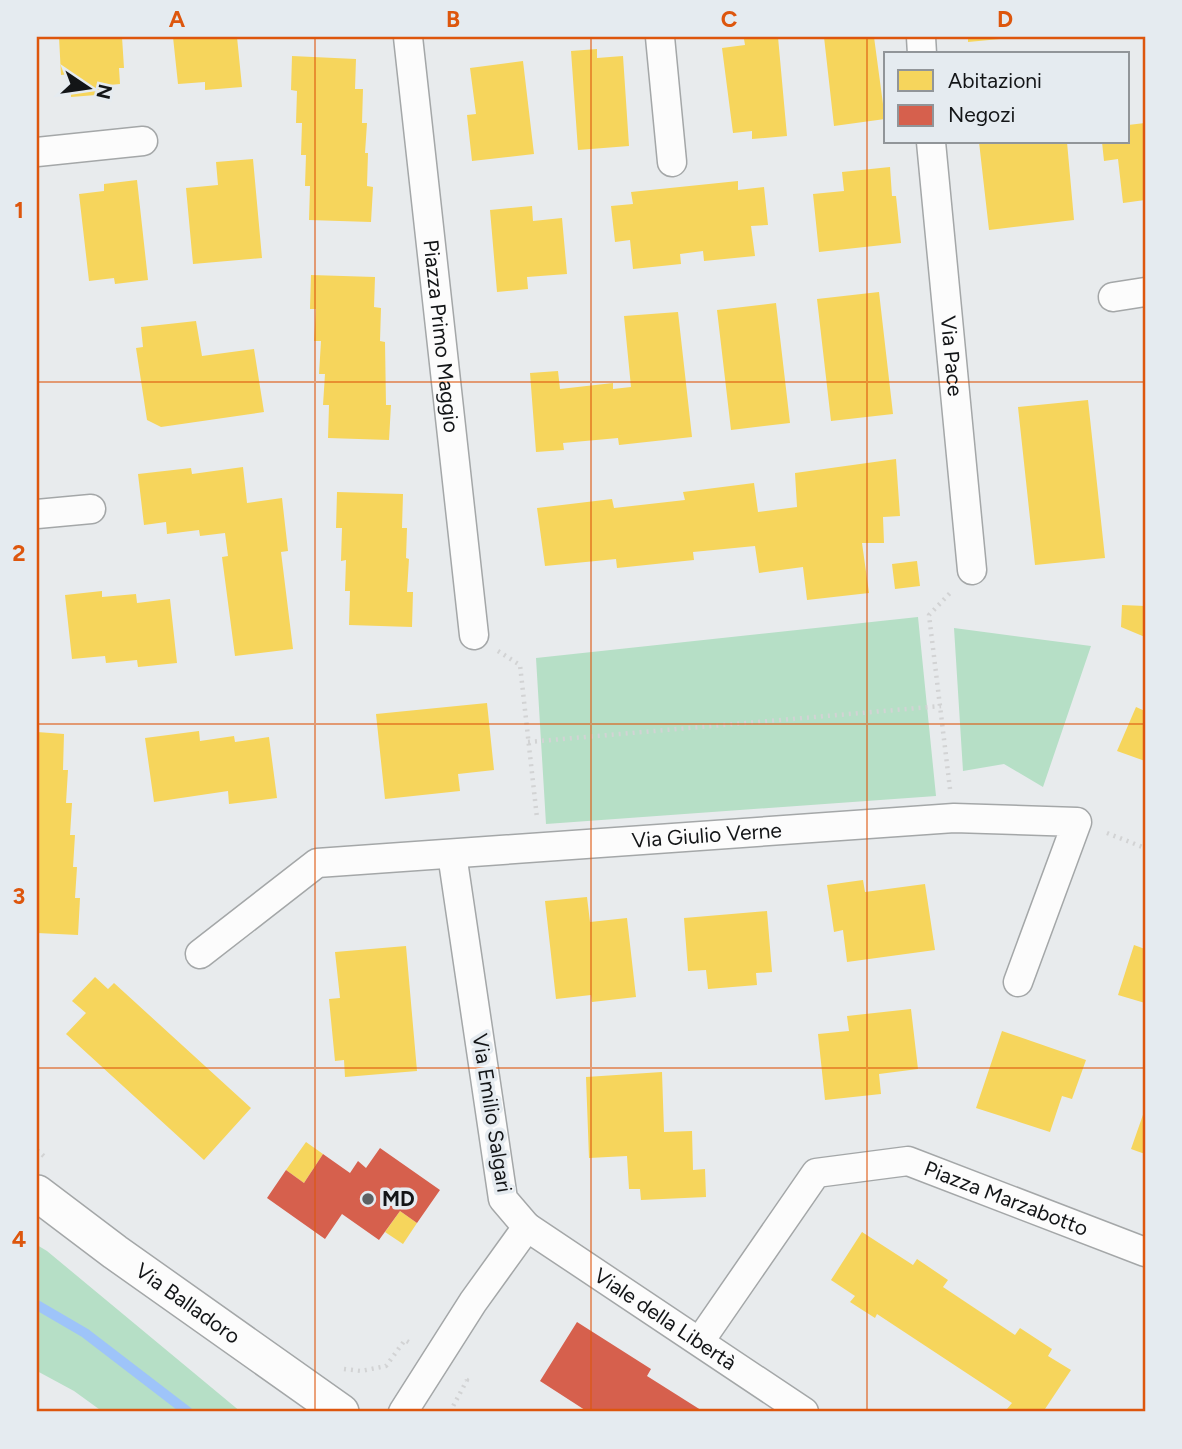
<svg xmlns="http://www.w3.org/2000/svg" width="1182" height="1449" font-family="Figtree,sans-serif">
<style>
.green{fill:#b6dfc6}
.homes{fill:#f6d55c}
.shops{fill:#d6604d}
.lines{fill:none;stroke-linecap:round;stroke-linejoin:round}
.stream{stroke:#9ec4f9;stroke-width:10}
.minor-casing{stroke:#a4a7a8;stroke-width:31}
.tertiary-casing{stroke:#a4a7a8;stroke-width:38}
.path{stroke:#d2d3d4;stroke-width:4.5;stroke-dasharray:2 5;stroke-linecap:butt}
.minor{stroke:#fcfcfc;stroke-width:28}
.tertiary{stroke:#fcfcfc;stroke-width:35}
.grid{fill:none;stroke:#dd560d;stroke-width:2;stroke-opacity:0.55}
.poi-dot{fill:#5e6062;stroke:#e5ebf0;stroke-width:2.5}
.labels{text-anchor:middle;stroke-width:7;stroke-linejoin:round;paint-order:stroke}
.street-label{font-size:21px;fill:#131517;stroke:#e5ebf0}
.poi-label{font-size:21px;font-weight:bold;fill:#131517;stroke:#e5ebf0;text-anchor:start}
.neatline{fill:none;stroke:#dd560d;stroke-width:2.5}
.grid-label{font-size:23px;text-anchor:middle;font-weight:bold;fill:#dd560d}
</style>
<rect width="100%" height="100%" fill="#e8ebed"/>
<path class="green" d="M918,617L936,796L546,824L536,658Z
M954,628L1091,646L1043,787L1004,764L963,771Z
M37,1245L47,1251L241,1412H103L74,1391L37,1371Z"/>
<path class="homes" d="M59,37H122L124,68H119L120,84L109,85V94L71,97L70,74L61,75Z
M173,37H237L242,87L205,90V82L178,84Z
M778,37L787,136L752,139V131L733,133L722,48L745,45L744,39Z
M824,37H874L885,119L834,126Z
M968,37H1000V39L968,42Z
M597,49V58L623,56L629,146L578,150L571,51Z
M292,56L356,59L355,89H363L362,123H367L365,153H368L367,186L373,187L371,222L309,220L310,186H305L306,155H301L302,123H296L297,91L291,90Z
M523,61L534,154L472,161L467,115L476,114L470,68Z
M1145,123V200L1123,203L1118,159L1104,161L1102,142H1128V125Z
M979,142H1067L1074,220L989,230Z
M253,159L262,258L193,264L186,188L218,185L216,162Z
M890,167L892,196H896L901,243L819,252L813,194L844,191L842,172Z
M137,180L148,280L115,284L114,278L89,281L79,194L104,191V184Z
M738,181V190L764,187L768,225L751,226L755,256L704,261L703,251L680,254L681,264L633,269L630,240L615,242L611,206L633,204L631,192Z
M532,206L533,221L562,218L567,274L527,277L528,289L497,292L490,210Z
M311,275L375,277L374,307L381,308L380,341L385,342L386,405H391L389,440L328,438L329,405H323L325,374H319L321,341H314L316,309H310Z
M879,292L893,414L831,421L817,299Z
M776,303L790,423L731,430L717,310Z
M678,312L692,437L619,445L618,438L563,443L564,450L536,452L530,373L558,371L560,389L613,383V389L631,387L624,316Z
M196,321L202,356L254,349L264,412L161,427L147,420L136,348L143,347L141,327Z
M1088,400L1105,558L1035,565L1018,407Z
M896,459L900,516L883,517L884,543H862L869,593L807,600L803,567L759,573L755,546L693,552L694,560L617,568L616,559L545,566L537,508L612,499L614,508L685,500L683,492L754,483L758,512L797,507L795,473Z
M243,467L247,503L282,498L288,551L281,552L293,649L235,656L222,557L228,556L225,533L200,536L199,530L167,534L166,522L144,525L138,474L191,468L192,474Z
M337,492L403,494L402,528H407L406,558L409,559L407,592H413L412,627L349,625L350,591H345L346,560L341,561L342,528H336Z
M917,561L920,586L895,589L892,564Z
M102,591V597L136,594L137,603L170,599L177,663L138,667L137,660L106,663L105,656L72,659L65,595Z
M1122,605L1145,606V637L1121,627Z
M487,703L494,770L458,774L460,791L385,799L376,714Z
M1136,707L1145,711V761L1117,751Z
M199,731L200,741L234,736L235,742L269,737L277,798L229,804L228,791L154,802L145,738Z
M37,732L64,734L63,770H68L66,803H72L70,835H75L73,867H77L75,898H80L78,935L37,933Z
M863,880L865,892L925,884L935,950L847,962L843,930L834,932L827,885Z
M587,897L590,922L627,918L636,997L592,1002L591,995L556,999L545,901Z
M767,911L772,972L756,973L757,985L708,989L706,970L688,971L684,918Z
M1134,945L1145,949V1003L1118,995Z
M406,946L417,1071L345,1077L344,1060L335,1061L329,999L340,998L335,952Z
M95,977L108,989L114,983L251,1108L204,1160L66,1034L86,1013L72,1001Z
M911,1009L918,1069L879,1074L881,1094L825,1100L818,1034L849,1031L847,1016Z
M1002,1031L1086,1060L1072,1099L1062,1096L1050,1132L976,1108Z
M662,1072L664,1132L692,1131L693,1170L705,1169L706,1197L641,1200L640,1189H629L627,1156L589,1158L586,1077Z
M1145,1109V1154L1131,1149Z
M306,1142L323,1154L304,1183L286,1170Z
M400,1211L417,1223L403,1244L385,1232Z
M862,1232L913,1265L917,1259L948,1280L943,1287L1015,1335L1020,1328L1052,1349L1048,1356L1071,1370L1043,1412H1013L1007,1409L1012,1403L877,1314L875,1318L850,1302L855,1296L831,1280Z"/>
<path class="shops" d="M380,1148L440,1190L417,1223L400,1211L379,1240L342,1214L325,1239L267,1198L286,1170L304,1183L323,1154L350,1173L358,1161L366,1168Z
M577,1322L651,1369L647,1376L704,1412H588L540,1381Z"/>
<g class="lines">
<path class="stream" d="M37,1305L85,1333L188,1412"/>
<g class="minor-casing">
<g id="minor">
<path id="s1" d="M408,37L474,635"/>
<path d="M660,37L672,162"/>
<path d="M921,37L922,54"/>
<path id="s2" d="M931,142L972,570"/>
<path d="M37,152L143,141"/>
<path d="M1113,297L1145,292"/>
<path d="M37,514L91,509"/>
<path id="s3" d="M200,954L317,863L954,818L1077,822L1018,982"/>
<path id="s4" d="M527,1227L804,1412"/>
<path id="s5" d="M700,1341L816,1173L908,1161L1145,1252"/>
<path d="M403,1412L473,1302L527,1227L503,1199L452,854"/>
</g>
</g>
<g class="tertiary-casing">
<g id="tertiary">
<path id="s6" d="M37,1193L115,1252L341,1412"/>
</g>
</g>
<path class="path" d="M498,651L520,665L537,818
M528,742L941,706
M950,789L929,615L952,591
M1107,833L1145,848
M37,1150L46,1158
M344,1369L361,1371L386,1366L405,1340L412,1344
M450,1412L467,1380L463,1377"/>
<use href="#minor" class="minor"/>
<use href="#tertiary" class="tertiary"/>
</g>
<path class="grid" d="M315,37V1412M591,37V1412M867,37V1412M37,382H1145M37,724H1145M37,1068H1145"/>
<circle class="poi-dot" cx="368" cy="1199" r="7"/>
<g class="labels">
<g class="street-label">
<text dy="7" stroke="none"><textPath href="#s1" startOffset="301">Piazza Primo Maggio</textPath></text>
<text dy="7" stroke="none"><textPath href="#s2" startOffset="215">Via Pace</textPath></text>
<text dy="7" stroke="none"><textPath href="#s3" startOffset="539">Via Giulio Verne</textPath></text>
<text transform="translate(492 1113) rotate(81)" y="7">Via Emilio Salgari</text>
<text dy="7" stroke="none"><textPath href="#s5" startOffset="402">Piazza Marzabotto</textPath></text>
<text dy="7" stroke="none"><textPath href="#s6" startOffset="187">Via Balladoro</textPath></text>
<text dy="7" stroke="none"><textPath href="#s4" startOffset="166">Viale della Libertà</textPath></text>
</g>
<g class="poi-label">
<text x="382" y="1206">MD</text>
</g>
</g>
<rect width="1182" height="1449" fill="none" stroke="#e5ebf0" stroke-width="77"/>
<rect x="884" y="52" width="245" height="91" fill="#e5ebf0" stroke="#919599" stroke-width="2"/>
<rect x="898" y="70" width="35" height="21" fill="#f6d55c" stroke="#919599" stroke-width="2"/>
<text x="948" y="88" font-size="21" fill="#131517">Abitazioni</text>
<rect x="898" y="105" width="35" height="21" fill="#d6604d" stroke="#919599" stroke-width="2"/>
<text x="948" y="122" font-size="21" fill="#131517">Negozi</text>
<g transform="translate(88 88) rotate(103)" stroke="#e5ebf0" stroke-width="5" paint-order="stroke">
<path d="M0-5L12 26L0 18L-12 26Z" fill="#131517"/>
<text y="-10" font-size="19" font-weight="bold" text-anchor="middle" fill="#131517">N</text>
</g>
<rect x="38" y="38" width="1106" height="1372" class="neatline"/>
<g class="grid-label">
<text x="177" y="27">A</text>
<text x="453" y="27">B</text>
<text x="729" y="27">C</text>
<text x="1005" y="27">D</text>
<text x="19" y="218">1</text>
<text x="19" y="561">2</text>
<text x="19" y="904">3</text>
<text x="19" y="1247">4</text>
</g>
</svg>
